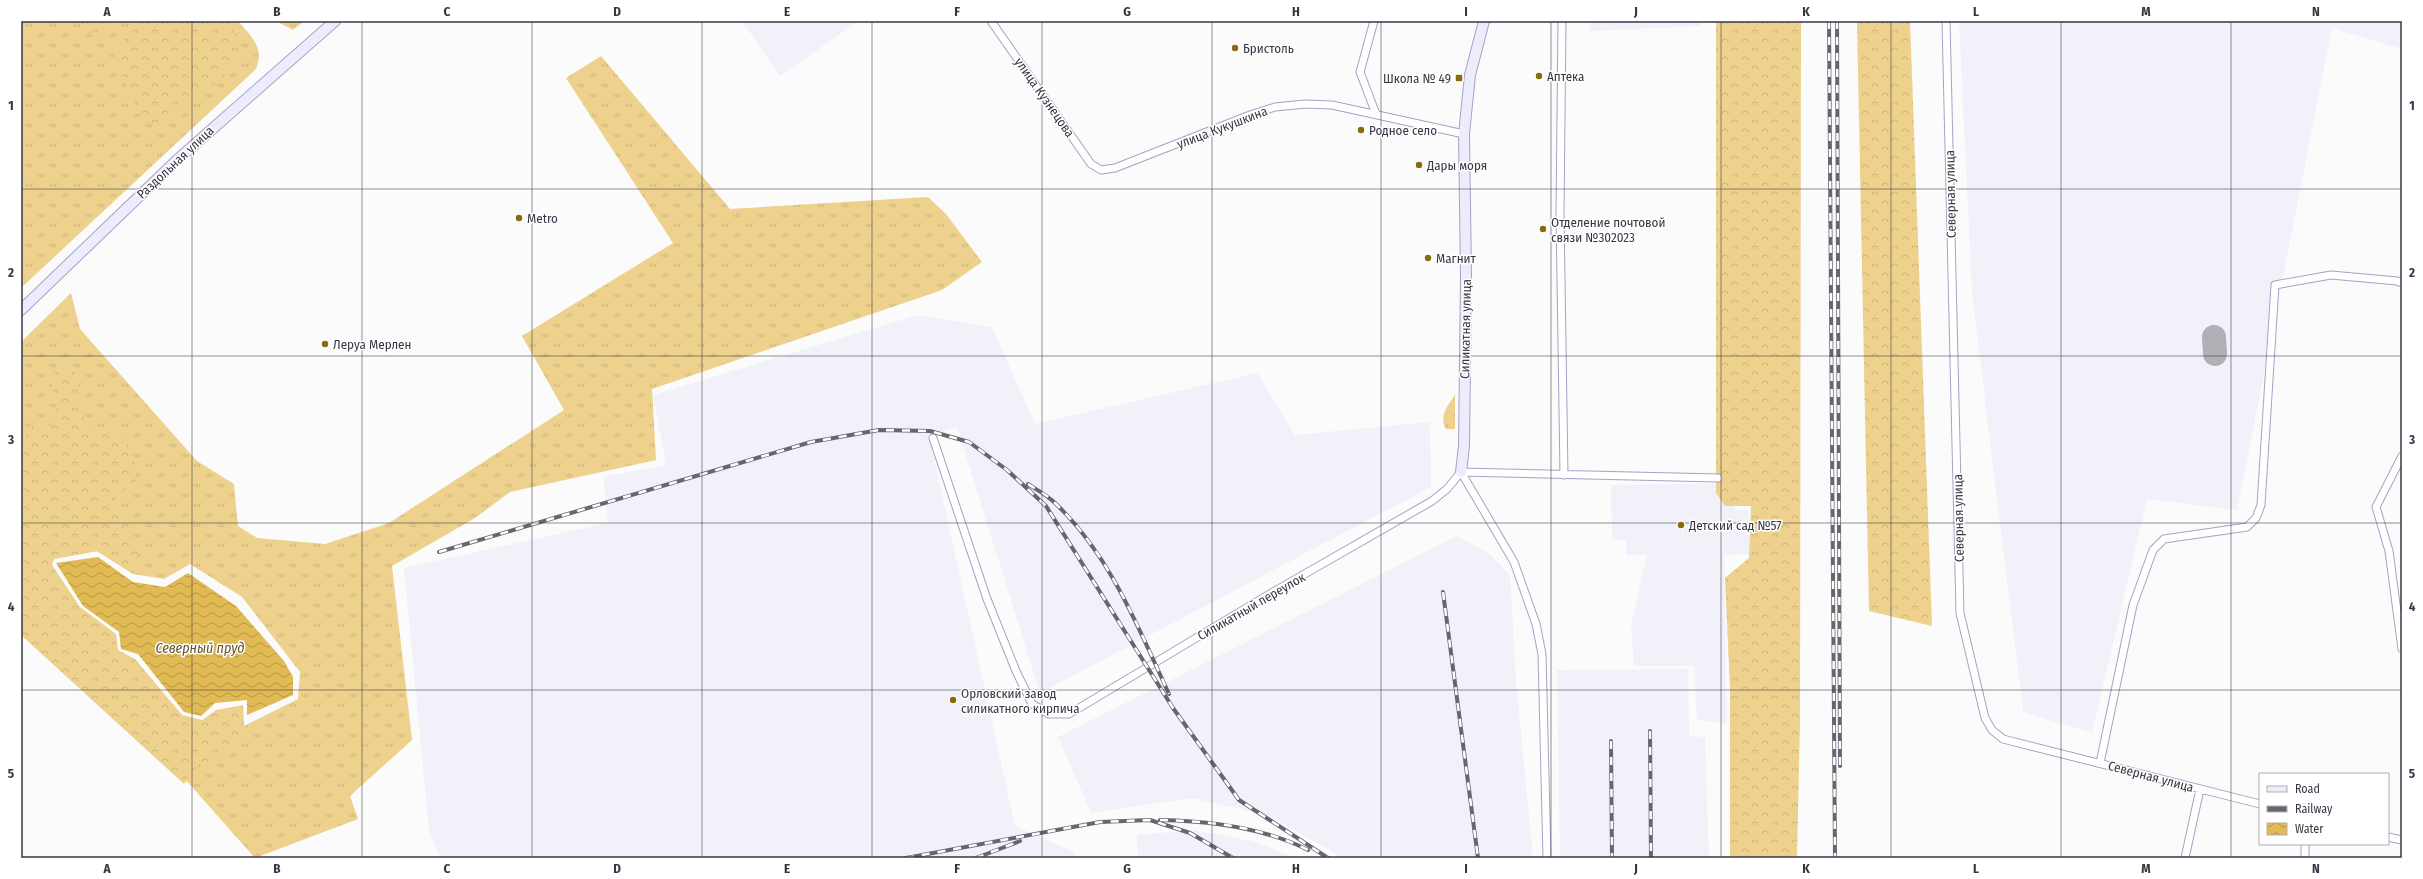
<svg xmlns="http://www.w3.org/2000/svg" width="2423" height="879" font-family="'Fira Sans Condensed',sans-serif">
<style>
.built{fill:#f1f1fa}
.grass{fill:url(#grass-tufts)}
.forest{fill:url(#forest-crowns)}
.water{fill:url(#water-waves)}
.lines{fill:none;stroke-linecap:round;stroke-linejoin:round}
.taxiway{stroke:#b1b0b6;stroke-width:24}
.street-casing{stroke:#a4a3c5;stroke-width:9}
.secondary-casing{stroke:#a4a3c5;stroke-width:12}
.street{stroke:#fff;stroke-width:7}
.secondary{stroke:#ececfc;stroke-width:10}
.rail-casing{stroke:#676670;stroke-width:4}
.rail{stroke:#fff;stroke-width:2.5;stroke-dasharray:8;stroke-linecap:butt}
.grid{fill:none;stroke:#373644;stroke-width:1;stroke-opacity:0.55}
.poi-dot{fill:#896b09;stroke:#fff;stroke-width:1.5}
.labels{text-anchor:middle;stroke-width:3;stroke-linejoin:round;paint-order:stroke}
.poi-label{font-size:13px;fill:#373644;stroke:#fff;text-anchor:start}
.street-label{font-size:13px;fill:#373644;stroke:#fff}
.water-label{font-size:14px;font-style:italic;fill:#645329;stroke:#fff}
.neatline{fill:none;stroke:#373644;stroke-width:1.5}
.grid-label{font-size:13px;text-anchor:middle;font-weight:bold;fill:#373644}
</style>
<defs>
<pattern id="grass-tufts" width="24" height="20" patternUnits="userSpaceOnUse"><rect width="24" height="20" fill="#edd18d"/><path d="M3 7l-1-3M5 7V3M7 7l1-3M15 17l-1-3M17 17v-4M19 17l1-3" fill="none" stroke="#ccb47b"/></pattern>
<pattern id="forest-crowns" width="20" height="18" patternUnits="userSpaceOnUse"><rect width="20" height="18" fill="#edd18d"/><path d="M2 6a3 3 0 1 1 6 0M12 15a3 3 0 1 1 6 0" fill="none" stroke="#ccb47b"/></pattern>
<pattern id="water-waves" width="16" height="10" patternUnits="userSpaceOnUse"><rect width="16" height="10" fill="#e1ba54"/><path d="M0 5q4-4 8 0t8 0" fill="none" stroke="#b79847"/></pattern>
</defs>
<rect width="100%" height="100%" fill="#fbfbfb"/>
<path class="built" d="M742,21H859L780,76Z
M1590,21H1700V26L1590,31Z
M1959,21H2402V49L2332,28L2237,510L2147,499L2092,733L2023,712L1972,293Z
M918,315L992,327L1035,424L1257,373L1295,435L1430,422L1431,487L1040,693L957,427L929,436L1015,826L1074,852V858H440L429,830L404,568L608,523L603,477L666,465L653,395Z
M1735,483V510H1749L1750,554L1724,555L1727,724L1697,720L1694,666H1634L1631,624L1647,555H1626V540H1612L1611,485Z
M1457,536L1487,552L1510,575L1516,680L1533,858H1343L1269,816L1192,798L1091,813L1058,737Z
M1688,669L1689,736L1705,737L1709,858H1560L1557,670Z
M1192,830L1252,841L1295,858H1138L1137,835Z"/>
<path class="grass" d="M21,21H238C251,36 265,48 256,69L21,288Z
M276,21H304L293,30Z
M601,56L730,209L928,197L946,214L982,262L942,290L652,389L656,460L510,492L475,518L392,566L412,740L350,796L358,819L255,858L176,769L238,729L298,699L300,672L242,597L190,564L164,579L133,574L97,551L48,560L21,555V342L71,293L80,329L197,461L234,484L238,526L257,538L325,544L389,523L564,410L522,336L673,243L566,78Z
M1455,395V429H1446C1439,416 1447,407 1455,395Z"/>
<path class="forest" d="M76,21H108L105,33L96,39Z
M141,21H228C233,31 241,44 238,56C231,79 176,112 156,126C133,113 125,79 115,56L132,28Z
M1716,21H1801L1800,722L1797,858H1730V689L1725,578L1749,558L1751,506H1725L1716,493Z
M1857,21H1910L1932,626L1869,611Z
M61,366L75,371L86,427L121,435L135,461L137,482L116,496V513L139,547L133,574L97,551L54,559L52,565L80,607L116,634L118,650L135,659L182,715L202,720L216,710L243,705L244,725L235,746L224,758L199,764L184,784L21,635V445L31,425L47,434L58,417L51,376Z"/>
<path class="water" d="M98,557L133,582L165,587L188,573L236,606L284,661L293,677V695L247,715V700L215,703L201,716L184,712L138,654L121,649L119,632L83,606L56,563Z"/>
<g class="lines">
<path class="taxiway" d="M2214,337L2215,354"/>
<g class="street-casing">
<path id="street" d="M991,21L1091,164L1101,170L1115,168L1250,115L1275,107L1305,104L1332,105L1464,134
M1374,21L1360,72L1376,114
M1562,21L1560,213L1564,475
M1946,21L1960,613L1985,718L1992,730L2003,739L2260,804
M933,438L987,599L1016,671L1032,704L1049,714H1069L1268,595L1432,501L1447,489L1461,472
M2402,456L2376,507L2389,551L2402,649
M1461,472L1514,562L1536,624L1542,654L1547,858
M1461,472L1718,478
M2100,763L2133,605L2153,550L2164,539L2247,527L2256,518L2261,505L2275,285L2331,275L2397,281L2402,283
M2388,837L2402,840
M2185,858L2200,789
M2305,858V844"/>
</g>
<g class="secondary-casing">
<path id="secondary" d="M21,310L177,160L335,21
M1461,472L1464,446L1466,277L1464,134L1470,75L1484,21"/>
</g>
<use href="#street" class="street"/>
<use href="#secondary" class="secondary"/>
<g class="rail-casing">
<path id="rail" d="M1829,21L1835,858
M1837,21L1840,766
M1028,484C1037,490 1047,495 1055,503C1110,555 1138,627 1169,694
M439,552L811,442L879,430L930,431L969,442L1007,470L1046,506L1173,708L1239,800L1328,858
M1443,592L1478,858
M1650,731L1651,858
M1611,741L1612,858
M1160,820C1209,821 1263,827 1308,850
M906,858L1100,822L1150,820L1190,833L1233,858
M976,858L1020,841"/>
</g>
<use href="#rail" class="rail"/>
</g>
<path class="grid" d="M192,21V858M362,21V858M532,21V858M702,21V858M872,21V858M1042,21V858M1212,21V858M1381,21V858M1551,21V858M1721,21V858M1891,21V858M2061,21V858M2231,21V858M21,189H2402M21,356H2402M21,523H2402M21,690H2402"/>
<g class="poi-dot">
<circle cx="1235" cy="48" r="4"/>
<circle cx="1539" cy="76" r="4"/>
<rect x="1455" y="74" width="8" height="8" rx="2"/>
<circle cx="1361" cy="130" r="4"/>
<circle cx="1419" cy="165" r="4"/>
<circle cx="519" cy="218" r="4"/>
<circle cx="1543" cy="229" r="4"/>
<circle cx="1428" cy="258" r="4"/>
<circle cx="325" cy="344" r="4"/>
<circle cx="1681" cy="525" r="4"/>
<circle cx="953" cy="700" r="4"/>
</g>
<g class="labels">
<g class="poi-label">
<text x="1243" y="53">Бристоль</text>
<text x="1547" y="81">Аптека</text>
<text x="1451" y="83" text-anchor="end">Школа № 49</text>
<text x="1369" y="135">Родное село</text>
<text x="1427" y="170">Дары моря</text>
<text x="527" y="223">Metro</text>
<text x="1551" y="227">Отделение почтовой<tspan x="1551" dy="15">связи №302023</tspan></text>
<text x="1436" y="263">Магнит</text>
<text x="333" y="349">Леруа Мерлен</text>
<text x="1689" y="530">Детский сад №57</text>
<text x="961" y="698">Орловский завод<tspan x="961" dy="15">силикатного кирпича</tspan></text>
</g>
<g class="street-label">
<text transform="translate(1045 97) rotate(55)" y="5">улица Кузнецова</text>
<text transform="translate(1222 127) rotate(-21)" y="5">улица Кукушкина</text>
<text transform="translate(175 162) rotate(-43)" y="5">Раздольная улица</text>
<text transform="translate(1950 194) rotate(-91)" y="5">Северная улица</text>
<text transform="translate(1465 329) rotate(-89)" y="5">Силикатная улица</text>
<text transform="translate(1958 518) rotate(-91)" y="5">Северная улица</text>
<text transform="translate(1251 606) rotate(-30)" y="5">Силикатный переулок</text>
<text transform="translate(2151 776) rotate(15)" y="5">Северная улица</text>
</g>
<g class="water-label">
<text x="200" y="653">Северный пруд</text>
</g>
</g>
<rect width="2423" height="879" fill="none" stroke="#ffffff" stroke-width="44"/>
<rect x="2259" y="773" width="130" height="72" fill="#ffffff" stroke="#afafb4"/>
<rect x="2267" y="786" width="20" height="6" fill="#ececfc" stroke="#afafb4"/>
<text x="2295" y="793" font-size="12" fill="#373644">Road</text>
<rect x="2267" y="806" width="20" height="6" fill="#676670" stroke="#afafb4"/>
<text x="2295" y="813" font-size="12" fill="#373644">Railway</text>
<rect x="2267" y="823" width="20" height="12" fill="url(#water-waves)" stroke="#afafb4"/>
<text x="2295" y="833" font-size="12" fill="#373644">Water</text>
<rect x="22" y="22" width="2379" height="835" class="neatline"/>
<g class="grid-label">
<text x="107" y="16">A</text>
<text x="277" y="16">B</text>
<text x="447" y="16">C</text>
<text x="617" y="16">D</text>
<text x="787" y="16">E</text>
<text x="957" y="16">F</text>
<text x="1127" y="16">G</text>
<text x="1296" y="16">H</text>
<text x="1466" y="16">I</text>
<text x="1636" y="16">J</text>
<text x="1806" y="16">K</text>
<text x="1976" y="16">L</text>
<text x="2146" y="16">M</text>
<text x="2316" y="16">N</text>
<text x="11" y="110">1</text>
<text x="2412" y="110">1</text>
<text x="11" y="277">2</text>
<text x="2412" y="277">2</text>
<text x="11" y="444">3</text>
<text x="2412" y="444">3</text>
<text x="11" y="611">4</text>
<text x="2412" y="611">4</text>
<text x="11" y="778">5</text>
<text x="2412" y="778">5</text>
<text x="107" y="873">A</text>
<text x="277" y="873">B</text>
<text x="447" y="873">C</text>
<text x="617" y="873">D</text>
<text x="787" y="873">E</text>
<text x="957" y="873">F</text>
<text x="1127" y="873">G</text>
<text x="1296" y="873">H</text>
<text x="1466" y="873">I</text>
<text x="1636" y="873">J</text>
<text x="1806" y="873">K</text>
<text x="1976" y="873">L</text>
<text x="2146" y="873">M</text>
<text x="2316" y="873">N</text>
</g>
</svg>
